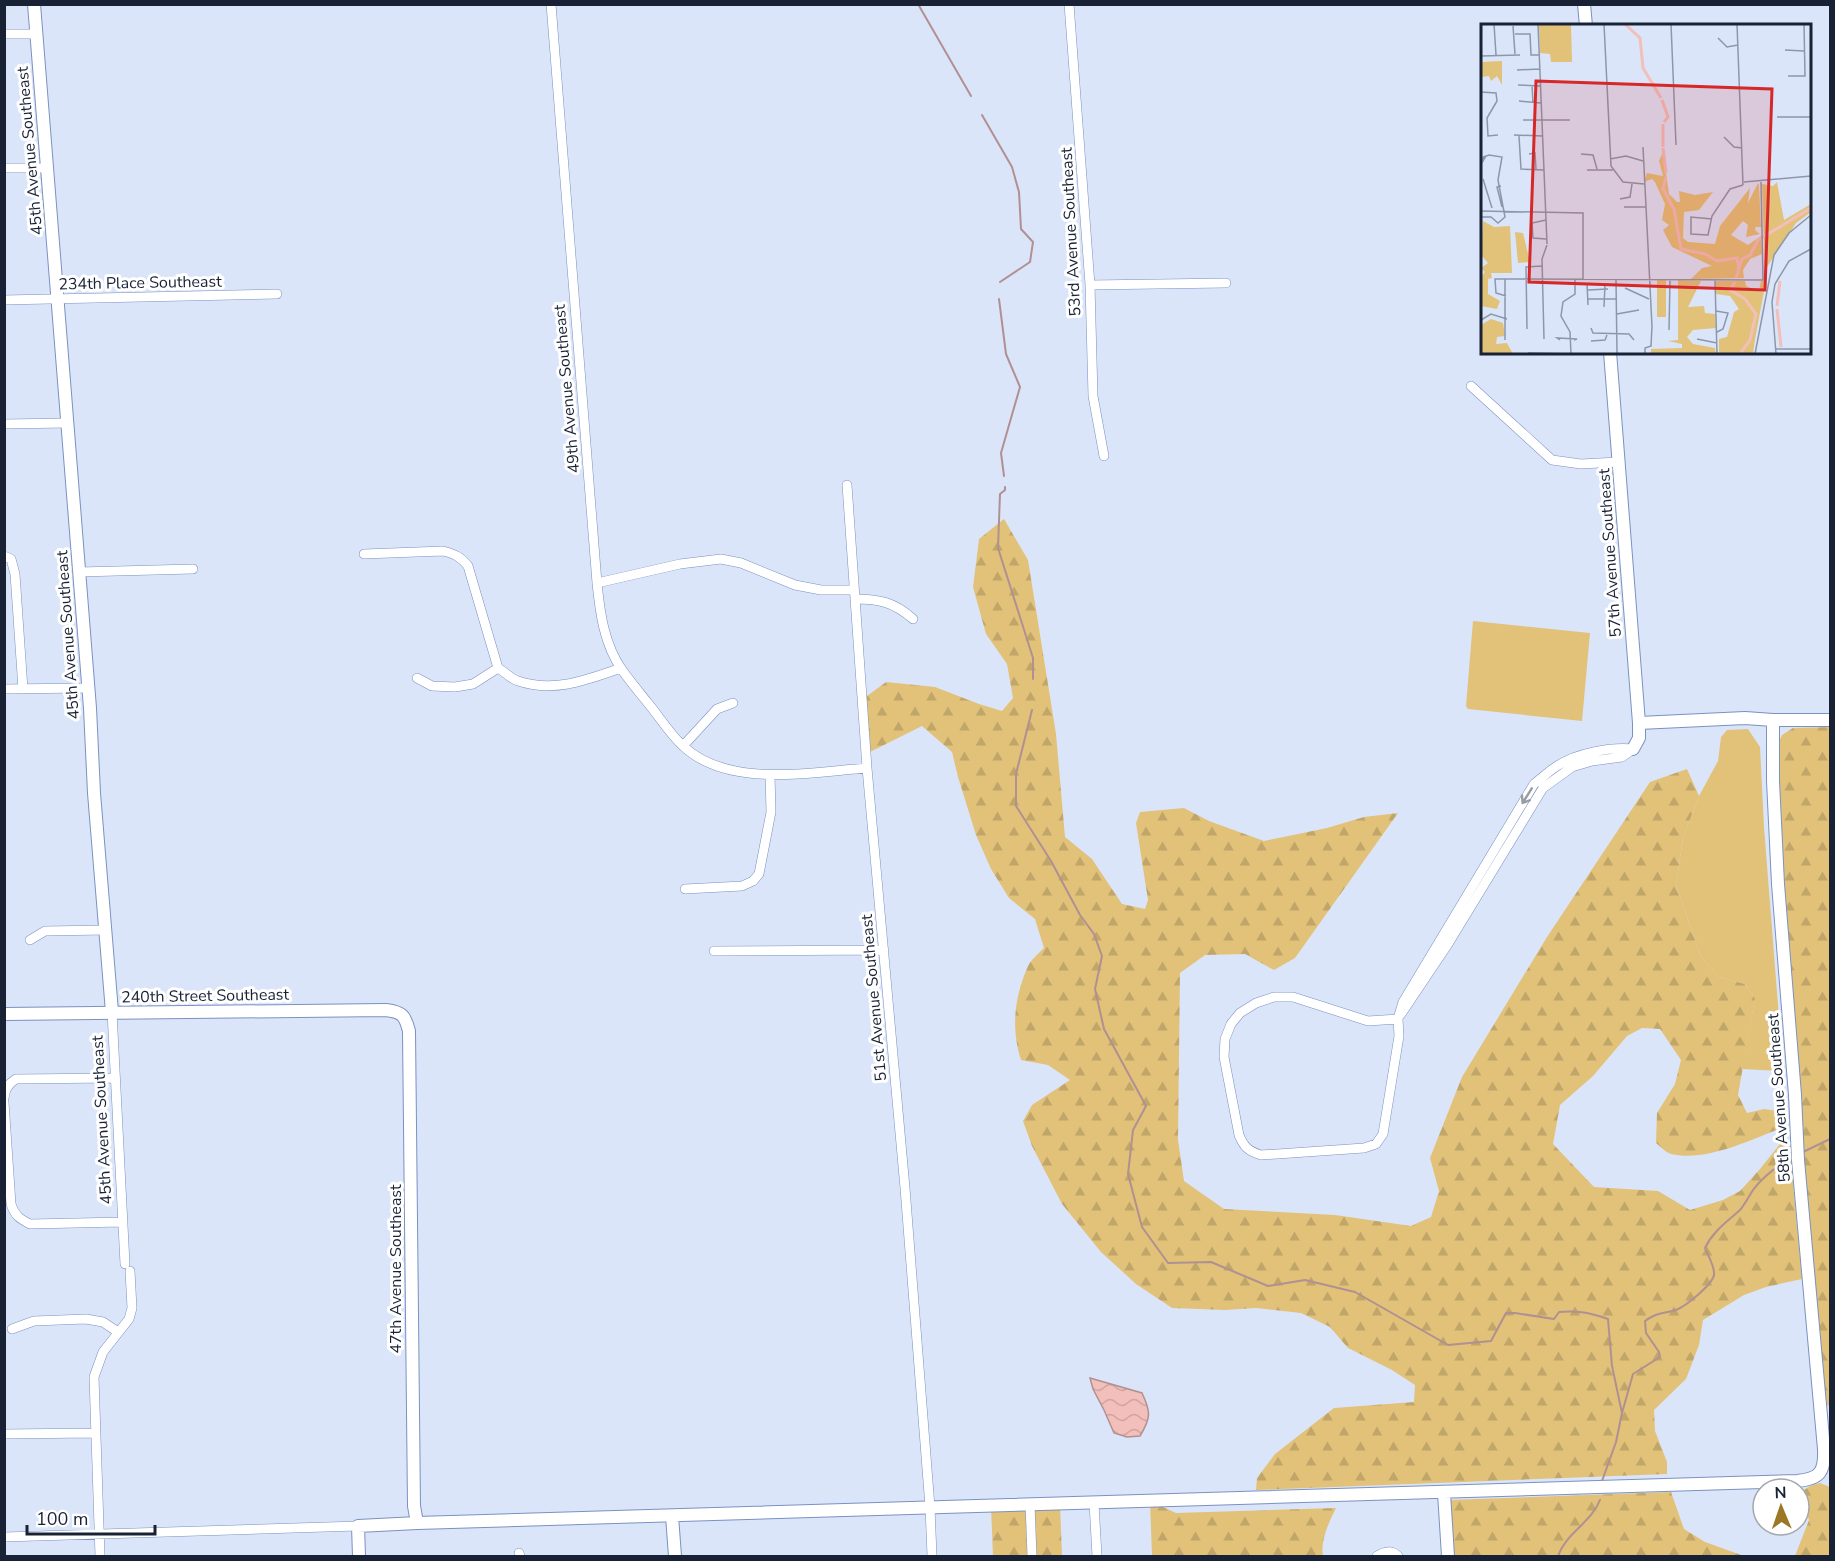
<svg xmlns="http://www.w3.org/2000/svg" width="1835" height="1561" font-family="'Nunito Sans',sans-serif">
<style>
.green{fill:#e2c179}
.forest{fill:url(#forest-firs)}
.water{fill:url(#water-waves);stroke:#b19092;stroke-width:1.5}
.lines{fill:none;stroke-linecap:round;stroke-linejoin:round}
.stream{stroke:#b19092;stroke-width:2}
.minor-casing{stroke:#7b91c0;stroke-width:10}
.tertiary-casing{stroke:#7b91c0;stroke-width:14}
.minor{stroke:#fff;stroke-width:9}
.tertiary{stroke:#fff;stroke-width:12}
.oneway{stroke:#989ca4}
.labels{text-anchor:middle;stroke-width:6;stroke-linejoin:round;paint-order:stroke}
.street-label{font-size:16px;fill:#192234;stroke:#fff}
.inset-river{fill:none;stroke:#f2bfba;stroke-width:3}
.inset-road{fill:none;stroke:#8d97aa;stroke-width:1.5}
.view{fill:#d62828;fill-opacity:0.15;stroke:#d62828;stroke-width:3}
.inset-edge{fill:none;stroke:#192234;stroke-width:3}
</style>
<defs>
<pattern id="forest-firs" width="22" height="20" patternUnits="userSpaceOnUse" patternTransform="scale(1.5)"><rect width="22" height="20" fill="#e2c179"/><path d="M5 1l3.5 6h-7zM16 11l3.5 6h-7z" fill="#c1a669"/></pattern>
<pattern id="water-waves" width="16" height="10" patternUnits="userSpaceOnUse" patternTransform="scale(1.5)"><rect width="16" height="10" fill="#f2bfba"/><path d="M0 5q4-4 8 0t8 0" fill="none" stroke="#cfa4a0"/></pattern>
</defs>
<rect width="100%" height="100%" fill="#dbe5f9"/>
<path class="green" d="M1473,621L1590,633L1582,721L1468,709L1466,706Z
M1748,729L1760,747L1764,827L1781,1043L1780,1071L1742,1069L1755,998L1745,984L1719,977L1701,957L1676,885L1683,838L1699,796L1718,761L1721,737L1727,730Z"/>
<path class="forest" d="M1004,519L1028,560L1056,734L1065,837L1092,859L1122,904L1145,909L1148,900L1136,823L1140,812L1184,808L1209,821L1264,841L1327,828L1364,817L1398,813L1295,958L1274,970L1245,954L1205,955L1180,973L1178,1140L1184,1181L1224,1209L1335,1215L1411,1226L1431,1217L1439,1191L1430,1158L1462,1077L1547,937L1650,782L1687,769L1699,796L1683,838L1676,885L1701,957L1719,977L1745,984L1755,998L1738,1095L1747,1113L1764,1109L1778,1111L1779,1129C1748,1141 1705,1162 1671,1154C1665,1152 1661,1147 1656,1143L1657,1113L1675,1084L1681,1060L1660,1029L1642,1028L1627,1036L1593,1076L1560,1105L1553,1144L1594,1187L1658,1191L1690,1210L1723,1200L1740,1191L1760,1169L1780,1144L1789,1141L1802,1279L1766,1287L1744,1295L1703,1320L1699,1345L1686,1379L1654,1410L1655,1431L1667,1462V1474L1256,1490L1257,1478L1275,1454L1334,1408L1414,1402L1415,1385L1392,1370L1348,1348L1330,1327L1301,1313L1256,1308L1225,1310L1172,1308L1136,1284L1101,1252L1062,1204L1032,1146L1023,1121L1032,1105L1070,1080L1048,1065L1021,1060C1011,1029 1014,997 1028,966C1031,960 1038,954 1044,948L1035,919L1009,898L991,869L976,835L958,777L952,752L922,726L868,753L863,699L886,682L935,687L979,704L1002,711L1013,698L1007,664L986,634L973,587L979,539Z
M1830,727V1405L1826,1406L1799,1134L1775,750L1782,735L1793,728Z
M1820,1483L1830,1487V1556H1795L1809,1520L1801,1502V1492L1810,1486Z
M1671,1492L1684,1529L1705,1542L1744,1556H1452L1449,1500Z
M1150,1501L1176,1513L1336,1508C1329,1522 1320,1541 1323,1556H1152Z
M1060,1504L1062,1556H993L991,1506Z"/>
<path class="water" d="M1090,1378L1142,1393C1151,1412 1151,1418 1140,1436L1127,1437L1114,1433L1104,1410L1093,1389Z"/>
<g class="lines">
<path class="stream" d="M918,4L971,96
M982,115L1012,167L1019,192L1021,229L1033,242L1030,262L1000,282
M999,299L1006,354L1020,387L1001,453L1004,476
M1005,487V490L1000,494L998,548L1033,658V679
M1032,710L1016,774V806L1051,861L1080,915L1094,934L1102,956L1095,989L1104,1029L1146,1106L1133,1130L1128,1174L1142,1227L1168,1263L1211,1262L1268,1286L1305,1280L1355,1292L1448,1345L1491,1341L1506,1313H1515L1554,1319L1559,1312C1577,1310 1591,1313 1608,1319L1612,1366L1622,1413
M1803,1152L1830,1139
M1602,1481L1616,1442L1622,1413L1633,1374L1660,1357L1659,1352L1646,1333L1645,1321C1657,1312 1663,1314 1676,1310C1686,1306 1712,1285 1714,1275C1715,1266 1708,1256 1705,1248C1713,1231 1727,1222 1740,1210C1745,1204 1749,1196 1753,1190C1764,1175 1777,1166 1793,1157
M1558,1556C1566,1533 1591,1523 1600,1500"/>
<g class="minor-casing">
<path id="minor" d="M551,4L597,583C600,613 604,644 622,670C630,681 639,692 647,702C659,716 669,733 682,745C727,789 811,772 867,768
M1069,4L1090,285L1093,396L1104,456
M4,34H36
M4,168H46
M1090,285L1226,283
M4,300L277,294
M1471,386L1552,460L1581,464L1618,462
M4,424L67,423
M847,485L867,768L905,1188L930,1507L932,1556
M364,554L443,551C455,554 461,557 468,566L498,668
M4,556L11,559L15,574L23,689
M79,572L193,569
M597,583L680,564L721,559L741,563L795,585L821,590H854
M855,599C879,599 894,602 913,619
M498,668C505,672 511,679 518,681C554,693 587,680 621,668
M417,678L432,686L455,687L473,684L498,668
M4,689L88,688
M683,746L717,709L733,703
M685,889L742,886L753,881L759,874L771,812L770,775
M30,940L45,931L106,930
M714,951L884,950
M112,1012L125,1264
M1401,1014L1448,944L1543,788L1572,767L1592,761L1622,757L1633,749
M1398,1019L1368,1021L1293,997H1274L1256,1003L1240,1013L1231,1024L1225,1039L1224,1057L1239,1135C1244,1147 1248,1151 1261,1155L1364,1148L1376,1144L1383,1134L1399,1036L1398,1019L1403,1002L1534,784C1542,778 1549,771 1557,766C1577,753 1610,747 1633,749
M4,1098C5,1089 8,1084 16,1079L114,1078
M4,1102L11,1204C15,1216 20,1219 30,1224L123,1222
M12,1329L34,1321L86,1319L103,1322L118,1332
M4,1434L95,1433
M1094,1503L1097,1556
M1030,1504L1032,1556
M4,1537L358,1526
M519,1553L520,1556
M100,1556L94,1377L103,1352L129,1319L132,1308L130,1271
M1377,1556C1384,1551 1392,1550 1398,1556"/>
</g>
<g class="tertiary-casing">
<path id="tertiary" d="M34,4L90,708L94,793L112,1012
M1584,4L1586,26
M1610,352L1639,723V738L1633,749
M1639,723L1745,718L1773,720H1830
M4,1014L386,1010C402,1012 405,1015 409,1031L414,1506L417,1523
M1444,1493L1448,1556
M672,1516L675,1556
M359,1556L358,1526L417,1523L1797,1481C1820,1479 1825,1472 1824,1449L1798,1160L1795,1095L1778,884L1773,781V720"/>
</g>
<use href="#minor" class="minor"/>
<use href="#tertiary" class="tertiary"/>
</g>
<defs><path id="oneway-shaft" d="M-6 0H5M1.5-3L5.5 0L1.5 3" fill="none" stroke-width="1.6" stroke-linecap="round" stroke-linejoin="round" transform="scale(1.5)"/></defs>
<use class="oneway" href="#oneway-shaft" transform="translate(1527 796) rotate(122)"/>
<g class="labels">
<g class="street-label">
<text transform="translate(29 151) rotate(-95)" y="6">45th Avenue Southeast</text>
<text transform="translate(1070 232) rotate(-93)" y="6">53rd Avenue Southeast</text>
<text transform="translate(140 282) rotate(-1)" y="6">234th Place Southeast</text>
<text transform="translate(566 389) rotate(-95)" y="6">49th Avenue Southeast</text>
<text transform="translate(1609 553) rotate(-94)" y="6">57th Avenue Southeast</text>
<text transform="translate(67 635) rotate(-94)" y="6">45th Avenue Southeast</text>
<text transform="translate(205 995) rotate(-1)" y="6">240th Street Southeast</text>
<text transform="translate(873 998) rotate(-95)" y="6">51st Avenue Southeast</text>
<text transform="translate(1778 1098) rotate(-94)" y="6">58th Avenue Southeast</text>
<text transform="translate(101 1120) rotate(-93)" y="6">45th Avenue Southeast</text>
<text transform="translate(395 1269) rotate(-90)" y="6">47th Avenue Southeast</text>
</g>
</g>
<g transform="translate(1481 24)">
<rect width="330" height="330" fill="#dbe5f9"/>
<path d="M58,0H90L91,38H70L69,30L59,29ZM277,159L278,161L280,203H275L267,179ZM238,315H274L272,330H238Z" fill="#e2c179"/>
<path d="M21,37V61L16,52L10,57L8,52L0,53V38ZM182,128L188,170L196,178H199L198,167L214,171L232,168L218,186L203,188L202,214L207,218L234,220L239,202L269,164L267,179L277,193L274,206L279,210L265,213L267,201L262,197L250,211L267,221L280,212L281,230L269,235L262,246L263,254L210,255L221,244L231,242L191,223L182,206L188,201L181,196L184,180L174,158L171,155L163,158L166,149L182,152L178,137ZM296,158L303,196L330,180V188L315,199L284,246L281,160L292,162ZM2,197L13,203L29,202L31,249H10L11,254L7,255V270L19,277L16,285L0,282V253L4,248L0,244L7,239L0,231ZM34,208L42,209L49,238L37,239ZM176,255H185V293H176ZM197,256L220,257L207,283L223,282L224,289L234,290L235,304L212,306L206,313L212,320L234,324L235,330H170V325L201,324V320L187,317L197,316ZM235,257H264L265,262L278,267L280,257H285L274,315H238L246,313L253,288L258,285L249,272L235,270ZM10,295L22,299L24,312L16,313L15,320L26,319L32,330H0V301Z" fill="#e2c179"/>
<path class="inset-river" d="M144,0L159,14L162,44L180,74M181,76L187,93L183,98M182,123V100M182,124L185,149M185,153L182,165L193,185L200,225L224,230L236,237L256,234L258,246M255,254L261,235L269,231L277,216L330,184M254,258L249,266L264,275L275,290L269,316L259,330M296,282L299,257M296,285L300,323"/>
<path class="inset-road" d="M13,0L15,31M57,0L66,220M123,0L130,142L142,158L163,160M190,0L195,121M256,0L262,161M32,2L34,30M34,10H49L50,31H58M237,14L246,23L257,21M304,26L323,27M0,32L39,31M36,46L59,45M307,52H324L323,0M37,61L60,62M51,61L52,79M0,68L15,69L16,77L6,94L7,112L17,111M38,77L60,79M296,93H330M42,96H89M33,111L62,112M38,112L40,145L63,146M243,113L253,123L261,124M162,123L171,302L170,322L164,324V330M48,130L54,129L55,146M100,130L112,131L116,145M129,135L145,132L162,137M106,146H132M2,155L11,184M263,158L330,152M20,162L16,163L21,183M139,175L149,173L151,160M143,183H165M0,187L102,189V255M0,193H10L17,199L24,193L17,156L21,133L8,131L2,133V137L5,132M231,195L210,193V210L227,211L231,192L249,165L262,161M65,196L51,199L52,214L65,215M135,256L136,330M234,256L236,330M106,260L107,281M144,264L168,275M107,266L127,265M25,272L15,269L14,255L282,256L280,158M107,275H135M123,283L124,260M235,287L247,289L242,305L236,308M136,290L158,286M0,296L10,290L26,295M110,304L112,309L148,310L153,316M46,305L45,243L61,242M188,306L189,256M63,315L61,235L66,221M216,315L236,319M24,316V255M79,316L76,314L96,315L93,316M110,317L124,316L126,311M295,325H330M47,329L94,330M90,330L89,308L80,292L82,278L94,270V255M274,330L293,231L308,209L330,191M295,330L291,278L294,260L308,237L330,225"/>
<path class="view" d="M55,57L291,65L284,266L48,258Z"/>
<rect width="330" height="330" class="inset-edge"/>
</g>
<rect width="1835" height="1561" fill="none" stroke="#192234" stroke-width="12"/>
<g transform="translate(1781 1507) rotate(358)"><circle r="28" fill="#ffffff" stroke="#a3a7ae" stroke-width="1.5"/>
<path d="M0-4.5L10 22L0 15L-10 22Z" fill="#9b7823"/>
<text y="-9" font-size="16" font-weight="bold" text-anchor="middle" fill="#192234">N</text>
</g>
<path d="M27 1525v9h128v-9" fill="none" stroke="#192234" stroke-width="3"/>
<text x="36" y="1525" font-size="18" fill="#192234" stroke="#ffffff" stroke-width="4.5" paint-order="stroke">100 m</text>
</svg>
